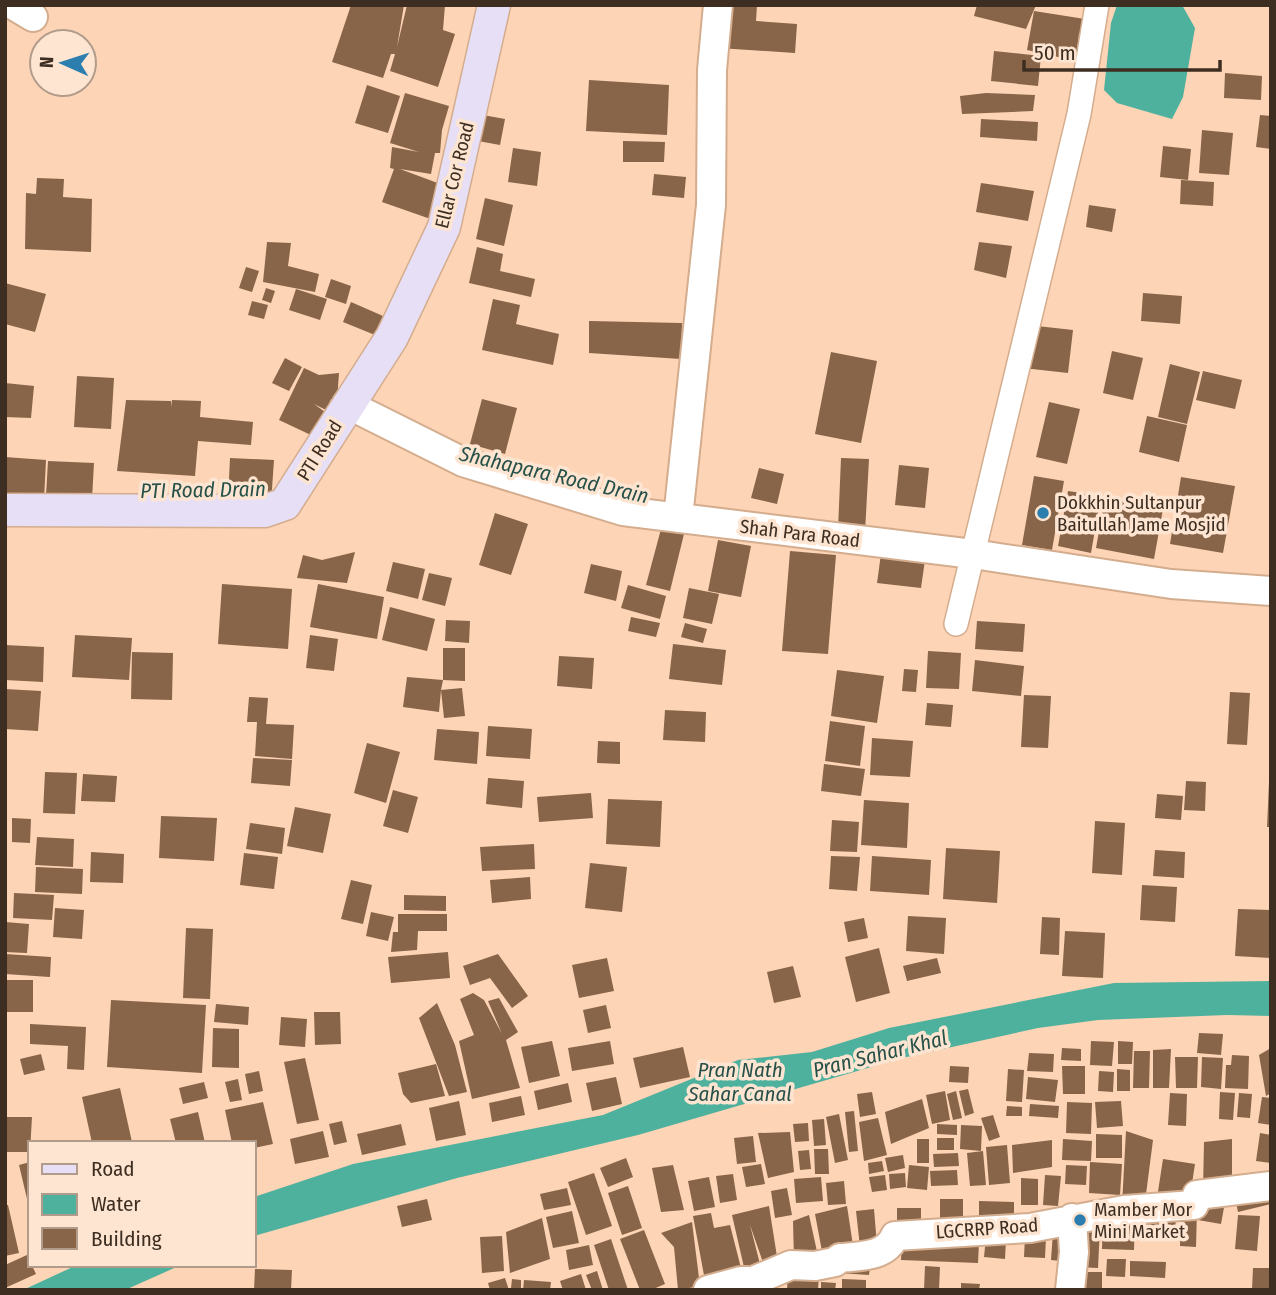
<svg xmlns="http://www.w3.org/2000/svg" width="1276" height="1295" font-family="'Fira Sans Condensed',sans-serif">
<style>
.water{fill:#4eb19e}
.building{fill:#886448}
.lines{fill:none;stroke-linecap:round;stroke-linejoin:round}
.minor-casing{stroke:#d4ad8e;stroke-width:26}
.tertiary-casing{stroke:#d4ad8e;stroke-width:32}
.secondary-casing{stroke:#d4ad8e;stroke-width:35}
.minor{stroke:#fff;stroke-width:23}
.tertiary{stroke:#fff;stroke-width:28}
.secondary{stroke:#e6dff5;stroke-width:32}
.poi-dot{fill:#2b7eae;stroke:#fee5d2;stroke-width:2.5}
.labels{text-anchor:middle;stroke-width:7;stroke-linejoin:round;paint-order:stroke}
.street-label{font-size:19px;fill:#3d2e21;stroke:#fee5d2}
.poi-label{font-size:19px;fill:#3d2e21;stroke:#fee5d2;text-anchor:start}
.water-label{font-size:21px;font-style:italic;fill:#265149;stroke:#fee5d2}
</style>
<rect width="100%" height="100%" fill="#fdd4b5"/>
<path class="water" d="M1117,5H1182L1195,28L1183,97L1172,119L1117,103L1104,90L1111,23Z
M1271,981V1016L1227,1015L1098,1020L1038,1028L902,1058L638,1135L457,1178L254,1236V1197L353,1164L603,1115L738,1060L812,1052L889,1028L1114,983Z
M77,1265H181L125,1290H23Z"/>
<path class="building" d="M351,5H404L397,47L407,5H445L443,30L455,34L438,87L390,71L395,54H391L383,78L332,62Z
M722,5H757L756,21L797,24L795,53L719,48Z
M977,5H1036L1026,29L974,16Z
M1034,11L1085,19L1082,34L1079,33L1076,61L1027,50Z
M994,51L1041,56L1038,86L991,81Z
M1225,73L1262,76L1261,100L1224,98Z
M589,80L669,85L667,135L586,131Z
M367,85L400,96L388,133L355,123Z
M405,93L449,106L442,130L440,153H435L431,174L400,169L451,188L439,222L382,202L394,169L390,168L392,147L419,152L390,143Z
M986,93L1035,95L1033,111L962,114L960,96Z
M483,115L505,119L500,145L478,141Z
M1260,115L1271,116V149L1256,147Z
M981,119L1038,122L1037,141L980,137Z
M1202,130L1233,133L1229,175L1199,173Z
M623,141L665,142L664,162H623Z
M1163,146L1191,149L1188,180L1160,177Z
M513,148L541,152L537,186L508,182Z
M654,174L686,177L684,198L652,195Z
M37,178L64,179L63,197L92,199L91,252L25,249L26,193L36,194Z
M1181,180L1214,182L1213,206L1180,204Z
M981,183L1034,191L1028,221L976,212Z
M485,198L513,205L504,246L476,239Z
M1089,205L1116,209L1112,232L1086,227Z
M267,242L291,243L288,266L319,274L315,292L263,282Z
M979,242L1012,246L1006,278L974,270Z
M477,247L503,254L500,271L535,279L531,297L469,283Z
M246,267L259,271L252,292L239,288Z
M331,279L351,286L346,304L325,297Z
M5,283L46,294L35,332L5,324Z
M266,288L275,291L271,303L262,300Z
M296,289L327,299L320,320L289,310Z
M1143,293L1182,296L1180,324L1141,321Z
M493,299L520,305L516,324L559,334L553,365L482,350Z
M252,301L268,305L264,319L248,315Z
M351,302L383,316L375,335L343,322Z
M589,321L682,323L681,359L589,353Z
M1028,325L1073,330L1068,373L1023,368Z
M1112,351L1143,358L1133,400L1103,393Z
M831,352L877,361L861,443L815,434Z
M285,358L302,367L289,391L272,383Z
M1170,364L1200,372L1187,424L1158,417Z
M304,368L319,375L339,373L337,400L331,399L326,410L314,404L325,412L313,436L279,420Z
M1203,371L1242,380L1235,409L1196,400Z
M77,376L114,378L111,429L74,427Z
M5,383L34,386L31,418L5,417Z
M482,399L517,408L505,454L470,444Z
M126,400L171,401V407L172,400L201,401L200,417L253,422L251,445L198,441L195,476L117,471Z
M1049,402L1080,409L1067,464L1036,457Z
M1147,416L1187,425L1179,462L1139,452Z
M5,457L46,460L44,500L5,498Z
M230,458L274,460L271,503L228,500Z
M841,458L869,459L865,532L838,530Z
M48,461L94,463L92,499L46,496Z
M899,465L929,468L925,508L895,505Z
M759,468L784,474L777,504L751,498Z
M1034,476L1064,481L1052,550L1022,545Z
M1181,477L1235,486L1223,553L1170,544Z
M1068,491L1101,496L1091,553L1058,546Z
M1105,498L1163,509L1154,559L1096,548Z
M495,513L528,524L511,575L479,565Z
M661,529L684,534L670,591L646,585Z
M718,540L751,546L741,597L708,591Z
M790,551L836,555L828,654L782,651Z
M355,552L347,583L297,578L303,555L322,560Z
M881,554L925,560L921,588L877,583Z
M393,562L425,569L418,599L386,591Z
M591,564L622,571L616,601L584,593Z
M429,573L452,578L445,606L422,600Z
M222,584L292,589L288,649L218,644Z
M318,584L384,597L377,639L310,627Z
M628,585L666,596L660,619L621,608Z
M689,588L719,594L712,624L683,618Z
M390,607L435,619L427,651L382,640Z
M631,617L660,623L656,637L628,631Z
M446,620L470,621L469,643L445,641Z
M977,621L1025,624L1023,652L975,649Z
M685,623L707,629L703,643L681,637Z
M75,635L132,638L129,680L72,677Z
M310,635L338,639L334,671L306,668Z
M673,644L726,650L722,685L669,679Z
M5,645L44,647L43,682L5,680Z
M443,648H465V681L443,680Z
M928,651L961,653L959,689L926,688Z
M132,652L173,653L172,700L131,699Z
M559,656L594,658L592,689L557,686Z
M975,660L1024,666L1021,696L972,691Z
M904,669L918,670L916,692L902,691Z
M837,670L884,676L877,723L831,716Z
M407,677L443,680L441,690L462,688L465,716L444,718L441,690L439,712L403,707Z
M5,689L41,691L38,731L5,729Z
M1230,692L1250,693L1247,745L1227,744Z
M1024,695L1051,696L1048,748L1021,747Z
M249,697L268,698L266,724L294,725L292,759L255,756L257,722H247Z
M927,703L953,705L951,727L925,725Z
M665,710L706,712L705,742L663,740Z
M830,721L865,726L860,766L825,761Z
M488,726L532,729L530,759L486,756Z
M437,729L479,732L477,764L434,760Z
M872,738L913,741L910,777L870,775Z
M598,741L620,742V764L597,763Z
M367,743L400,752L386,803L354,793Z
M253,758L292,760L290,786L251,783Z
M824,764L865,769L861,796L821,791Z
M45,772L77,773L75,814L43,813Z
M83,774L117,776L115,802L81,801Z
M488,778L524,781L522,808L486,804Z
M1186,781L1206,782L1205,811L1184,810Z
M1269,782H1271V827H1267Z
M393,790L418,797L408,833L383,826Z
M591,793L593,818L539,822L537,797Z
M1157,794L1183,796L1181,820L1155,818Z
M608,799L662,801L660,847L606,844Z
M864,800L909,803L907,848L861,845Z
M295,807L331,814L323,853L287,846Z
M161,816L217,818L214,861L159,858Z
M12,818L31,819L30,843L12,842Z
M832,820L859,822L857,852L830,851Z
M1095,821L1125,823L1122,875L1092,873Z
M250,823L285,828L282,854L246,849Z
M37,837L74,839L73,867L35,865Z
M534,844L535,869L482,871L480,847Z
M946,848L1000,851L997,903L943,899Z
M1155,850L1185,852L1184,878L1153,876Z
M91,852L124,854L123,883L90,882Z
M244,853L278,857L274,889L240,885Z
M831,856L860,857L857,891L829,889Z
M872,856L931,860L929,895L870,891Z
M590,863L627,867L622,912L585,908Z
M36,867L83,869L82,894L35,892Z
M530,877L531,899L492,903L490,880Z
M351,880L372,885L363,924L341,919Z
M1142,885L1177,887L1175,922L1140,920Z
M14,893L54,895L52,920L13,918Z
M404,895L446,896V911L404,910Z
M55,908L84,910L82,939L53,937Z
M1238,909L1271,910V958L1235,956Z
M371,912L394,917L388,941L366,936Z
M398,914H447V931H418L417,950L391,952L393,932H398Z
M908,916L946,918L944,954L906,951Z
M1042,917L1060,918L1059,955L1040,954Z
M864,918L868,938L848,942L844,922Z
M5,922L29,924L27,953L5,952Z
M186,928L213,929L210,999L183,998Z
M1065,931L1105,933L1103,978L1062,976Z
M879,948L890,993L856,1002L845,957Z
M448,952L450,978L391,983L388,957Z
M5,954L51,957L50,977L5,974Z
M498,954L528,996L512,1008L490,978L470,985L463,966Z
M607,958L614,991L579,998L572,965Z
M937,958L941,973L907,981L903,966Z
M793,966L801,997L774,1003L767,972Z
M5,980H33V1012H5Z
M473,993L484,1000L502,1034L488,1001L499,998L518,1032L506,1040L520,1088L472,1099L459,1041L474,1035L460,999Z
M111,1000L206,1005L202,1073L107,1067Z
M437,1003L455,1045L467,1092L449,1096L419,1018Z
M216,1004L249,1007L248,1025L214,1022Z
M606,1005L611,1028L588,1033L583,1010Z
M314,1012H340L341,1044L315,1045Z
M281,1017L307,1019L305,1047L279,1045Z
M30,1024L86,1027L84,1070L67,1069L68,1046L30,1044Z
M213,1028L239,1029V1068L212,1067Z
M1199,1033L1223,1034L1221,1055L1197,1053Z
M552,1041L560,1076L529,1083L521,1047Z
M610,1041L614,1064L572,1071L568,1048Z
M1091,1041L1114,1042L1112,1066L1090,1065Z
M1118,1041L1133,1042L1132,1064H1118Z
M683,1047L690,1077L640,1088L633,1058Z
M1062,1048L1081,1049V1061L1061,1060Z
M1271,1048V1093L1266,1096L1259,1055Z
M1171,1049L1169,1088H1153V1050Z
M1134,1051H1150L1149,1088H1133Z
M1029,1053L1054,1054L1053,1072L1027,1071Z
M41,1054L45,1070L24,1075L20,1059Z
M1232,1055L1249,1056L1248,1089L1225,1088L1226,1065H1231Z
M1175,1057H1198L1197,1088H1176Z
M1202,1057L1223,1058L1221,1089L1201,1087Z
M305,1058L319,1120L297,1124L284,1062Z
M436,1064L445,1096L411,1103L403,1094L398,1073Z
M950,1066L969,1067L968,1083L949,1082Z
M1062,1066H1085V1094H1063Z
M1008,1069L1024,1070L1022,1102L1006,1101Z
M1117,1069L1130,1070V1091H1117Z
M259,1071L263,1091L249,1094L245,1074Z
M1099,1071L1114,1072L1113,1092L1098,1091Z
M616,1077L622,1104L592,1111L586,1083Z
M1028,1077L1058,1080L1055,1102L1026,1099Z
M238,1079L242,1100L230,1102L225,1082Z
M204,1082L208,1098L183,1104L179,1088Z
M568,1083L572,1102L538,1110L534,1091Z
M120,1088L132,1142L92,1143L82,1097Z
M968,1089L974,1113L965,1116L959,1091Z
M945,1091L950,1120L932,1124L926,1095Z
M956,1091L962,1118L953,1120L947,1094Z
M872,1092L876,1114L860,1117L857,1094Z
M1220,1092L1235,1093L1233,1120L1219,1119Z
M1170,1093L1187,1094L1186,1126L1168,1125Z
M1239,1093L1252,1094L1250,1118L1237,1117Z
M521,1096L525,1115L492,1122L489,1103Z
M1262,1097L1271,1098V1125L1258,1123Z
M922,1099L929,1128L891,1144L885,1112Z
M459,1101L466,1135L436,1141L429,1108Z
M1121,1101L1123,1126L1097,1128L1095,1102Z
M263,1102L273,1144L254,1148V1143H232L225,1110Z
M1067,1102L1092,1103L1091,1134L1066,1133Z
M1030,1104L1059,1106L1058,1118L1029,1116Z
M1007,1106L1022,1107V1116H1006Z
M854,1111L858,1151L849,1152L845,1112Z
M198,1112L205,1143H176L170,1119Z
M839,1114L848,1160L835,1163L826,1117Z
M993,1115L1000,1137L989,1141L981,1118Z
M7,1117H32L30,1152H7Z
M878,1118L887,1155L864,1161L859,1122Z
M824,1119L826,1145L814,1146L812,1120Z
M342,1121L347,1142L334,1145L329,1124Z
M808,1123L809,1141L795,1142L793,1124Z
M401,1124L406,1145L362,1155L357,1134Z
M937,1124L957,1125V1135L937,1134Z
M961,1125L982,1126L981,1151L960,1149Z
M323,1131L329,1157L295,1164L290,1139Z
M1126,1131L1153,1140L1145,1202L1122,1205Z
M790,1132L794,1172L768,1178L758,1133Z
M1260,1133L1271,1135V1163L1256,1161Z
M1096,1134L1122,1135V1158H1096Z
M753,1136L756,1162L737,1164L734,1138Z
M937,1138H954V1150H937Z
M917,1139H929V1163H917Z
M1063,1139L1092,1141L1091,1161L1062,1160Z
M1232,1139V1183L1203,1190L1204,1142Z
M1052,1140V1167L1013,1173L1012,1145Z
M1007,1145L1010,1183L989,1185L986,1147Z
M814,1149H828L829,1174H815Z
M809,1150L811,1169L800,1170L798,1151Z
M983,1151L986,1185L970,1186L967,1153Z
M958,1153L959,1166L934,1167L933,1154Z
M903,1155L905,1168L888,1172L885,1158Z
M626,1158L633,1177L608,1187L600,1168Z
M1163,1159L1195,1164L1189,1203L1157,1198Z
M882,1161L884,1171L869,1174L868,1163Z
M30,1162V1207H29L19,1165Z
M1090,1162L1122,1164L1120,1195L1089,1193Z
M761,1164L765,1184L746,1187L742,1167Z
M673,1165L684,1210L661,1212L652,1168Z
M909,1165L929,1167L927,1190L907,1188Z
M1066,1165L1087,1166L1086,1185L1065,1184Z
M957,1170L958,1185L931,1186L930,1171Z
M594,1173L612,1226L586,1235L568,1182Z
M905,1173L906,1187L890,1189L889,1174Z
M733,1174L737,1200L720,1203L716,1176Z
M885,1175L887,1190L872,1192L869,1177Z
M1045,1175L1061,1176L1058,1206L1043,1205Z
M709,1177L715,1207L694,1211L688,1181Z
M821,1177L823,1201L796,1203L794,1179Z
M1021,1178L1038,1179V1205H1021Z
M844,1181L846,1204L828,1205L826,1183Z
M628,1186L642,1228L622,1235L608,1193Z
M567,1188L571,1205L544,1210L540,1194Z
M787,1188L792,1215L775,1218L771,1191Z
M1271,1190V1204L1238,1212L1235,1198Z
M1202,1198L1225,1202L1221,1224L1198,1220Z
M427,1199L432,1220L402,1227L397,1206Z
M940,1199H963V1219L940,1218Z
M979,1201L1014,1202V1223L979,1222Z
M5,1205H8L19,1253L5,1256Z
M769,1206L778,1263L765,1268L750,1225L761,1268L746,1276L732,1215Z
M847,1206L854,1252L824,1262L815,1214Z
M897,1208H921V1227L897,1228Z
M874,1209L877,1245L860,1247L856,1211Z
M1181,1209H1197L1196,1247L1180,1246Z
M572,1211L579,1243L553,1248L546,1217Z
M1141,1212L1176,1213L1175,1236L1141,1235Z
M711,1213L714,1228L730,1225L742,1272L706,1286L693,1216Z
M809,1215L818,1256L794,1260L793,1221Z
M1238,1215L1260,1216L1257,1251L1235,1249Z
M1103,1217L1135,1219L1134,1250L1102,1249Z
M542,1218L550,1259L510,1273L506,1232Z
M692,1222L700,1286L678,1290L674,1247L661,1233Z
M1077,1226L1100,1227L1098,1268L1075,1267Z
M644,1230L665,1284L651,1290H640L620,1239Z
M1053,1232L1073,1234L1071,1262L1051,1260Z
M502,1236L504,1271L482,1273L480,1237Z
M1025,1236L1046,1237L1045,1258L1024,1257Z
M986,1237L1006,1239L1005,1259L984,1257Z
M611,1239L628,1290H609L594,1245Z
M902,1240L979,1242L978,1263L901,1260Z
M589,1245L593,1265L569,1270L566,1250Z
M27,1255L36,1274L5,1288V1265Z
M1107,1259H1126L1125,1277L1106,1276Z
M871,1260L869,1275L839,1273Z
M1130,1261L1166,1262L1165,1278L1130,1276Z
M925,1266L940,1267L939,1290H924Z
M1253,1268H1271V1290L1252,1289Z
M255,1269L292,1270L291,1290H254Z
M597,1271L603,1290H592L586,1275Z
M1075,1272H1102V1290H1075Z
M788,1273L819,1274L818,1290H787Z
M581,1274L586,1290H563L560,1281Z
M505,1278L509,1290H490L488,1283Z
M512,1279L521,1280V1289L511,1288Z
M842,1279L866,1280V1290H842Z
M524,1280L551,1282L550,1290H523Z
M821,1282L836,1283L835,1290H821Z
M961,1283L980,1284L979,1290H961Z"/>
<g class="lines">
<g class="minor-casing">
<path id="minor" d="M956,624L1079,114L1097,5"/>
</g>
<g class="tertiary-casing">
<path id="tertiary" d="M13,5L33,17
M347,404L463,462L623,511L973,554L1171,584L1271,591
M678,518L711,205L712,70L718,5
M708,1290L741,1281H753L791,1265L815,1266L835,1262L840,1258C861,1256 886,1257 895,1236L1030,1228L1124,1210L1194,1205L1197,1195L1271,1186
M1070,1290L1074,1252L1072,1218"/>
</g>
<g class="secondary-casing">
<path id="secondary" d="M5,510L265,511L285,504L392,337L444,227L494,5"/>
</g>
<use href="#minor" class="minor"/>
<use href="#tertiary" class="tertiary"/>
<use href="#secondary" class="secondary"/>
</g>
<g class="poi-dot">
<circle cx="1043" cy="513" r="7"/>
<circle cx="1080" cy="1220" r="7"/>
</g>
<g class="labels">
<g class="street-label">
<text transform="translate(454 175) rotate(-76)" y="7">Ellar Cor Road</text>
<text transform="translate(319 450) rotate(-58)" y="7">PTI Road</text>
<text transform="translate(800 533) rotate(7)" y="7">Shah Para Road</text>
<text transform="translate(987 1228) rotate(-4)" y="7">LGCRRP Road</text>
</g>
<g class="poi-label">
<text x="1057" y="509">Dokkhin Sultanpur<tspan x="1057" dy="22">Baitullah Jame Mosjid</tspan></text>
<text x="1094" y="1216">Mamber Mor<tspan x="1094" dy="22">Mini Market</tspan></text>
</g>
<g class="water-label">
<text transform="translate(554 475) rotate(13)" y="7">Shahapara Road Drain</text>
<text transform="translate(203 490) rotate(-1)" y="7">PTI Road Drain</text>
<text transform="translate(880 1054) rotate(-14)" y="7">Pran Sahar Khal</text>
<text x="740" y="1077">Pran Nath<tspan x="740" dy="24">Sahar Canal</tspan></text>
</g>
</g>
<rect width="1276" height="1295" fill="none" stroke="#3d2e21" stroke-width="14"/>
<rect x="28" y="1141" width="228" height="126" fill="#fee5d2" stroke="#b19c8b" stroke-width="2"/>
<rect x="42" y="1164" width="35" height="10" fill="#e6dff5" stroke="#b19c8b" stroke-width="2"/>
<text x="91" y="1176" font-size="21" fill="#3d2e21">Road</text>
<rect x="42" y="1194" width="35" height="21" fill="#4eb19e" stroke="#b19c8b" stroke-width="2"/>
<text x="91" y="1211" font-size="21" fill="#3d2e21">Water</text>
<rect x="42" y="1228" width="35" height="21" fill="#886448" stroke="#b19c8b" stroke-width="2"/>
<text x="91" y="1246" font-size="21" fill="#3d2e21">Building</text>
<g transform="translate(63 63) rotate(273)"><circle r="33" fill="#fee5d2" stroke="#b19c8b" stroke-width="2"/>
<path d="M0-5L12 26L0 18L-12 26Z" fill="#2b7eae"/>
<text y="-10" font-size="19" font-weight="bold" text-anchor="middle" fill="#3d2e21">N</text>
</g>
<path d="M1024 60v10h196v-10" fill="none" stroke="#3d2e21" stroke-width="3.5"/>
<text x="1034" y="60" font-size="21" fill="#3d2e21" stroke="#fee5d2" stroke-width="5" paint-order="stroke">50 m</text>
</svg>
